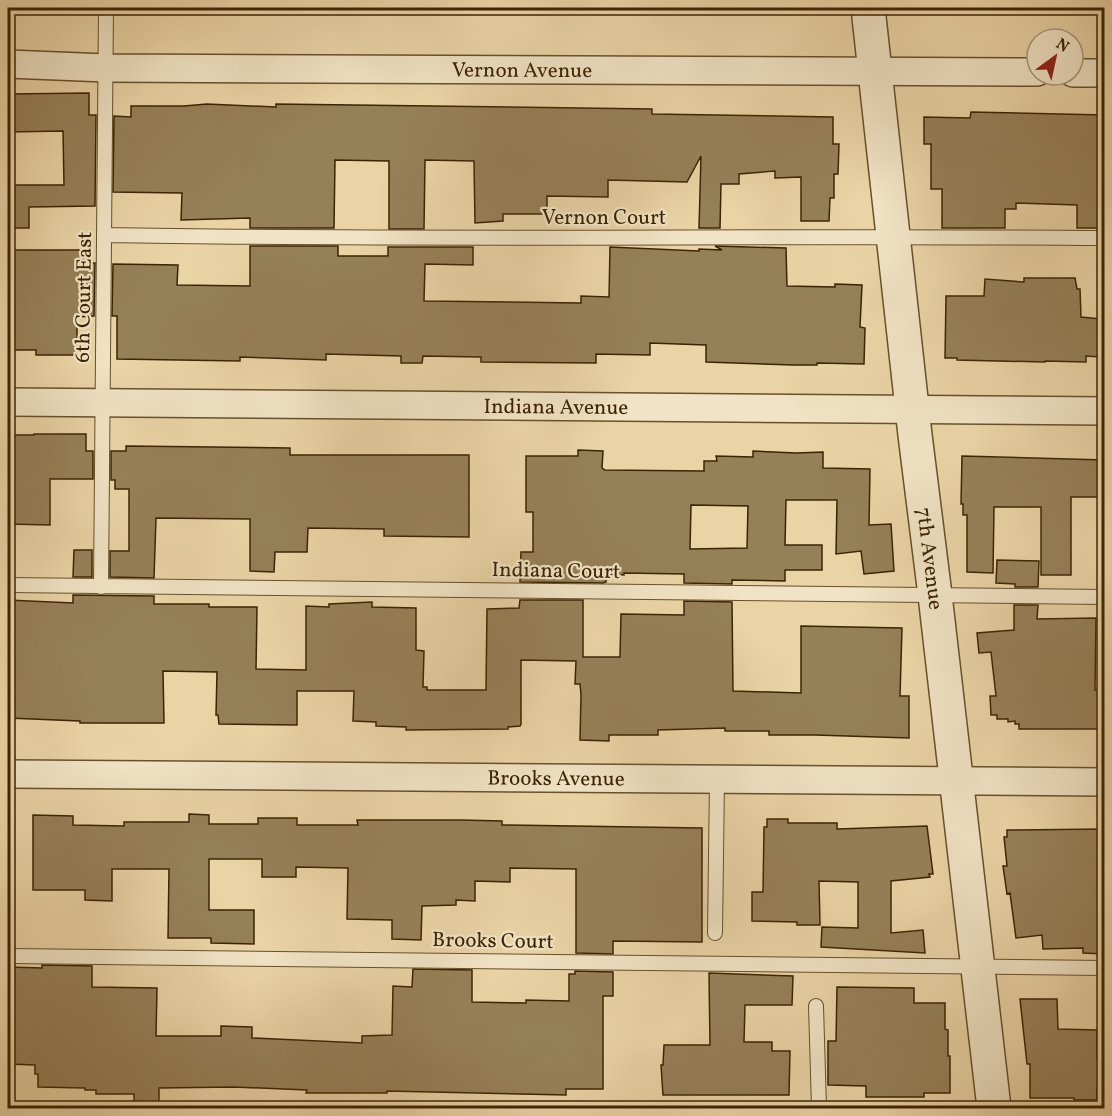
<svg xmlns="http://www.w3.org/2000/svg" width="1112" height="1116" font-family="Vollkorn,serif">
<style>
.building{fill:#968058;stroke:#3b2403;stroke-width:1.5;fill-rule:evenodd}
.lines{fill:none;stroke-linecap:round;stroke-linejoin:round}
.service-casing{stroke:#67502c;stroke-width:16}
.minor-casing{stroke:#67502c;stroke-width:30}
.tertiary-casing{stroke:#67502c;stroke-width:36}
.service{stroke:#f1e3c5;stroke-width:14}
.minor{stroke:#f1e3c5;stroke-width:27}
.tertiary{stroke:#f1e3c5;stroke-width:33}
.labels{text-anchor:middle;stroke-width:4.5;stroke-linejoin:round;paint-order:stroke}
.street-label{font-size:21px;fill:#3b2403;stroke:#f1e3c5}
</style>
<rect width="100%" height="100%" fill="#ead4a6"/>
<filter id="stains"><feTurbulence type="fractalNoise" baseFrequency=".00333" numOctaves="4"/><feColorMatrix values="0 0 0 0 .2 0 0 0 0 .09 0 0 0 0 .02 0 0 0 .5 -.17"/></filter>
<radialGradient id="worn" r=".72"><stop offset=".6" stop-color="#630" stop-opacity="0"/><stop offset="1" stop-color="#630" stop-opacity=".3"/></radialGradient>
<path class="building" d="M89,93V115H96L95,206L29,207V228H8V185H64L63,131L8,132V94Z
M207,104L276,107V104L652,109V114L833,117V144H839L838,174H834V198H830L829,221H801V177L775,178V171L739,174V184H721L720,228H699L701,156L687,182L608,180V197L547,196V214H503V221L475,223L474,161L425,160L424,229H389V161L335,160L334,228H250V218L181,220L182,193L113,192L114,116L131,117V106H184Z
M971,112L1104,115V218H1103L1101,228H1077V205L1016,203V209H1005V228H942V189H931V144H924V117L970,118Z
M250,246H338V256H388V247H473V265L425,264L424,301L581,303V296L609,297L610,247L699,251V249L722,250L715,246L786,248L787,286L835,287V284L862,285L860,327L865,328L864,364L817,363V365H794L706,362V345L650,343V355L596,354V363L481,362V357L423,356L422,363H401V356L326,354V360L240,357V361L117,359V316H112L113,264L178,265L177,285L250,286Z
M12,250H89V263H95L94,316L77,317V355H36V350H8V295H12Z
M1024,278H1075L1077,289H1080L1081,317L1101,319L1100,357L1086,356V362L1045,361V362L957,360V358H945L946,296H984L985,279L1024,282Z
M34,434H86V451H93V479H50V525L8,524V435H34Z
M126,446L290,448V455H469V537L384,536V529L308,528L307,552H275L274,572L250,571V519L156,518L154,578L110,577V551H129V489H115V480H111V451H126Z
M578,450L603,451L602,468L605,470L704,471V461H717L716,456L753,457V451L796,453L823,452V468L870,469L869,525L891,524L894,571L864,574L861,551L836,554L837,500H786L785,545H822V570H785V581L732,580V584L684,583V574L624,573V575L606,574V582L603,583L520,582L521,552H533V512H526V456H578ZM691,505L748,506L747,548L690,549Z
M962,456L1104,460V497H1071V575H1041V507H994L993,573L967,572V515H963V504H961Z
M74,550H92V577H73Z
M997,560L1039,561L1038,587H1015V584L996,583Z
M73,595L154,596V604H209V607H257L256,669L306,670V606L329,607V604L372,602V607L416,608V650L424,651L423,687H427V690H486L487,609L519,608L520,600H583V657H620L621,614L684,615V601L732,602L733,691L801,693V626L902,628L900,696H909V738L815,735H769V731H725V728L658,730V735H609V741L580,740L581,695L580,684H575L576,661L521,660V724L520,726L508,727V729L406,730V727L376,726V722L353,721L354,691H297V725L219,724L218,715H216L217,672L163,671L164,723H80V721L8,718V600L73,603Z
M1014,605H1038L1037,619L1096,618L1095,690H1104V729H1019V724H1015V721L1008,722V719H997V715H991L990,696H996L991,652L979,653L977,633L1014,630Z
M189,814L209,815V824H258V818H297V825H358L357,820H461L502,821V825L702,828V942L613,941V954L576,953V869L510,868V882L475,881V901L456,900V905L422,906L421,940L392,939V920L347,919L348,868L296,867V877H262V859H209V910H254V944L211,943V938H168L169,869H112V901L85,900V890H33V815L73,816V825L124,826V822H189Z
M767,819H788V823H837V829L927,826L933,874H929L930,877L891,881V933L923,930L925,953L821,947L822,927L858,928V882L819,881L820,925H797V922L752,921V892H763L764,827H767Z
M1104,829V954L1083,953V948L1043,949L1042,935L1016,938L1010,893L1007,894L1003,866H1007L1004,837H1007V830Z
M42,965L92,966V987L157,988L156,1036H221V1026L252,1027V1038L362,1043V1036L392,1035L393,986L412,987L413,969L472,970V1002L526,1003V1000L569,1001V974H575V971L613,972V996H603V1089H566V1095L387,1091V1093H306L307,1090L234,1087L159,1088V1103H134V1094H96V1090H85V1088L38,1087V1074H35V1065L8,1064V967L42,968Z
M709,973L793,976L792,1005H745L744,1042H772V1051H790L789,1095H663L661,1065H663L664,1045H710Z
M837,987L914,988V1003H945V1029L948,1030V1056H950V1093H924V1097H866V1086L828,1085V1041H836Z
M1020,999H1057L1058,1029L1097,1030V1060H1101L1100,1087H1097V1100H1074V1098H1030V1064H1027Z"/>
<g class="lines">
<g class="service-casing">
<path id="service" d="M105,235C438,241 771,235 1104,238
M8,585L1104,597
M101,587L106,8
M715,933L717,780
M8,956L1104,968
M816,1006L819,1108"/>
</g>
<g class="minor-casing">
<g id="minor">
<path id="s1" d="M8,64L106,68L1037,72"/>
<path d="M1073,73H1104"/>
<path id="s2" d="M8,402L1104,411"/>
<path id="s3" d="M8,774L1104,782"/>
</g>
</g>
<g class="tertiary-casing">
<g id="tertiary">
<path id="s4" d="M868,8L915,435L935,595L994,1108"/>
</g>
</g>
<use href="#service" class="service"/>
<use href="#minor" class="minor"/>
<use href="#tertiary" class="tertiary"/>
</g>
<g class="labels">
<g class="street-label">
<text dy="7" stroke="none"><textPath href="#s1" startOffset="514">Vernon Avenue</textPath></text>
<text x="604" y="224">Vernon Court</text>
<text transform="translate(83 297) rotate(-89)" y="7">6th Court East</text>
<text dy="7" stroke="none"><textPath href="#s2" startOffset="548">Indiana Avenue</textPath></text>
<text dy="7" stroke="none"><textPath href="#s4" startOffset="554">7th Avenue</textPath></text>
<text transform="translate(556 570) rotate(1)" y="7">Indiana Court</text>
<text dy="7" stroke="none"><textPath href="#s3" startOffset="548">Brooks Avenue</textPath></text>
<text transform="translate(493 940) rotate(1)" y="7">Brooks Court</text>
</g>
</g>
<rect width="1112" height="1116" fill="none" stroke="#ead4a6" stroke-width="30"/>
<rect x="9" y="9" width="1094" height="1098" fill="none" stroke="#3b2403" stroke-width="3"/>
<rect x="15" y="15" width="1082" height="1086" fill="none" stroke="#3b2403" stroke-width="1.5"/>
<g transform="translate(1055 57) rotate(33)"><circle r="28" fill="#f1e3c5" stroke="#a89777" stroke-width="1.5"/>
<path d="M0-4.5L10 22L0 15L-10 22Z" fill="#8f2418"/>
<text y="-9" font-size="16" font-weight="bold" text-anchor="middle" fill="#3b2403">N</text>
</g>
<rect width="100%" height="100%" filter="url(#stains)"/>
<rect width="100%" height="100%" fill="url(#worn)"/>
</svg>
